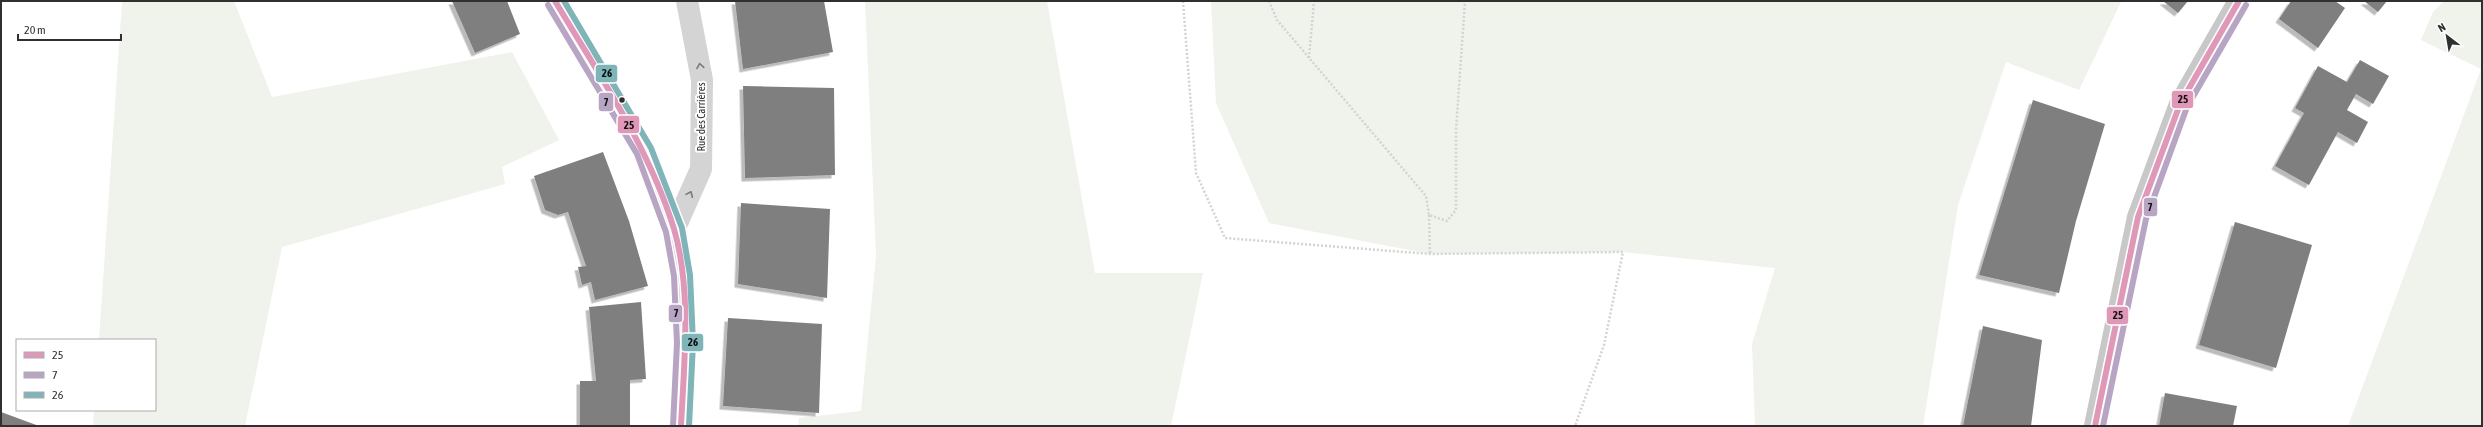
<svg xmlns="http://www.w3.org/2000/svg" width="2483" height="427" font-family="'Asap Condensed',sans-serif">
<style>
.green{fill:#f0f2ec}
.building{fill:#7f7f7f;filter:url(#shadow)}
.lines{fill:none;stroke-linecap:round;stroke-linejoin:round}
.path{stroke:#d3d3d3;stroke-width:2.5;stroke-dasharray:2 2;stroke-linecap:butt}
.minor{stroke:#d4d4d4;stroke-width:22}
.major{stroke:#c8c8c8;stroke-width:22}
.bus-1-casing{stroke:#fff;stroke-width:9}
.bus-2-casing{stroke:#fff;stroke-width:9}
.bus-3-casing{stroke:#fff;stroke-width:9}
.bus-1{stroke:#e098b9;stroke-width:6}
.bus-2{stroke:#b8a5c4;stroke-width:6}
.bus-3{stroke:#7fb4b8;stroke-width:6}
.oneway{stroke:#7a7a7a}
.bus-dot{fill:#303030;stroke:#fff;stroke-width:1.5}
.labels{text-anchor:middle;stroke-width:4;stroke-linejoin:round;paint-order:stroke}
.street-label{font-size:11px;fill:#303030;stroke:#fff}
.line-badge{stroke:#fff;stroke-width:1.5}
.pale-badge-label{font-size:11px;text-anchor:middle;font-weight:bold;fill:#111}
</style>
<defs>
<filter id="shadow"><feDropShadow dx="-3.5" dy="3.5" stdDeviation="0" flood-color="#0004"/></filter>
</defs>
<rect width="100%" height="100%" fill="#fff"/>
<path class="green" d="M122,1H234L272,97L512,52L559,140L502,167L505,184L282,247L245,426H93L94,410H155V340H99Z
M865,1H1047L1095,273H1203L1171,426H798L799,418L861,411L876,256Z
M1211,1H2119L2121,2L2079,90L2006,62L1958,205L1923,426H1755L1752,344L1775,268L1623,252L1430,254L1269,223L1216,103Z
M2444,1H2482V426H2348L2481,69L2421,40L2433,12Z"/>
<path class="building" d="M452,1H507L520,34L475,53Z
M735,1H824L833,52L743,69Z
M2163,1H2188L2178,13Z
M2291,1H2335L2345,8L2318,48L2279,19Z
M2364,1H2387L2378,12Z
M2360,60L2389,76L2373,104L2356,94L2347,110L2368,122L2357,143L2338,132L2309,185L2275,166L2304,113L2295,108L2318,66L2347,82Z
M743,86L834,88L835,175L745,178Z
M2033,100L2105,124L2076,221L2059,293L1979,275Z
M603,152L629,221L648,286L595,300L591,282L582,285L578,267L586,266L568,212L558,215L545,210L534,176Z
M741,203L830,209L827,298L738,284Z
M2235,222L2312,245L2276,368L2199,345Z
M641,302L646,379L630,380V426H580V381H596L589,307Z
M728,318L822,324L819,413L723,406Z
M1983,326L2042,340L2031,426H1963Z
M2165,393L2237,406L2233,426H2159Z
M1,412L39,426H1Z"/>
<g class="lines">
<path class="path" d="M1183,1L1196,173L1225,238L1430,254L1623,252L1604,345L1575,426
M1269,1L1277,20L1426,196L1429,215L1447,221L1456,210V130L1465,1
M1309,58L1314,1
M1429,215L1430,254"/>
<path class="minor" d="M674,230L701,169L702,80L687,1"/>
<path class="major" d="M555,1L644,151L674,230L682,275L685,343L681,426
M2095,426L2138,217L2180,104L2239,1"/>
<g class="bus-1-casing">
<path id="bus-1" d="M555,1C599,75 649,147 674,229C692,290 684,364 681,426
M2095,426L2138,217L2180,104L2239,1"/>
</g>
<g class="bus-2-casing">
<path id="bus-2" d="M548,5L637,154L666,232L674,276L677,343L673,426
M2103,426L2146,219L2187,107L2246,5"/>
</g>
<g class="bus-3-casing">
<path id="bus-3" d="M564,1L651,148L682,228L690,275L693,343L689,426"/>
</g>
<use href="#bus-1" class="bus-1"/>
<use href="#bus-2" class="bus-2"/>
<use href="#bus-3" class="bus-3"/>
</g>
<defs><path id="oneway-chevron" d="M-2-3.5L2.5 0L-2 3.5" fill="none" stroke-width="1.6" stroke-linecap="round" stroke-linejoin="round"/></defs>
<g class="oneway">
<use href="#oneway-chevron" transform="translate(700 66) rotate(-99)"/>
<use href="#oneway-chevron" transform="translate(690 194) rotate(-66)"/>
</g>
<circle class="bus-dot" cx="622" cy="100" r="3.5"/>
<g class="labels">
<g class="street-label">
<text transform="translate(701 117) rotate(-90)" y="4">Rue des Carrières</text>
</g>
</g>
<g class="line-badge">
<rect x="595" y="64" width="23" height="19" rx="4" fill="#7fb4b8"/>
<rect x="2171" y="90" width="23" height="19" rx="4" fill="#e098b9"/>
<rect x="598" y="92" width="16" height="20" rx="4" fill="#b8a5c4"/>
<rect x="617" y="115" width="23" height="19" rx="4" fill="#e098b9"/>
<rect x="2143" y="197" width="15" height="20" rx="4" fill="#b8a5c4"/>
<rect x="668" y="304" width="15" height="19" rx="4" fill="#b8a5c4"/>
<rect x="2106" y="306" width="23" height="19" rx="4" fill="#e098b9"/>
<rect x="681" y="333" width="23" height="19" rx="4" fill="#7fb4b8"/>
</g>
<g class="pale-badge-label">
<text x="607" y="77">26</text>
<text x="2183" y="103">25</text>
<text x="606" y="106">7</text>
<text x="629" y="129">25</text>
<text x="2150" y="211">7</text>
<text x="676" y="317">7</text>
<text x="2118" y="319">25</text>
<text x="693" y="346">26</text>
</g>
<rect width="2483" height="427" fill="none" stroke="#303030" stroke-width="4"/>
<rect x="16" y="339" width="140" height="72" fill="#ffffff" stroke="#acacac"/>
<rect x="24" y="352" width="20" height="6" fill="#e098b9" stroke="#acacac"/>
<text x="52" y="359" font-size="12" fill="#303030">25</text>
<rect x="24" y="372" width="20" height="6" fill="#b8a5c4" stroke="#acacac"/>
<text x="52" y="379" font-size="12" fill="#303030">7</text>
<rect x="24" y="392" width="20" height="6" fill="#7fb4b8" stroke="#acacac"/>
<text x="52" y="399" font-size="12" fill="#303030">26</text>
<g transform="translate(2447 36) rotate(329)" stroke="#ffffff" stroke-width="3" paint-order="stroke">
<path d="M0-3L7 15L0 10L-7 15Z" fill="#303030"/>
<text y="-6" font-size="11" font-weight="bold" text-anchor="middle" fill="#303030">N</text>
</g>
<path d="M18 34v6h103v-6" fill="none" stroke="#303030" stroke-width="2"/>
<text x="24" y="34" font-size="12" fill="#303030" stroke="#ffffff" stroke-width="3" paint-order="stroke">20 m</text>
</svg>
